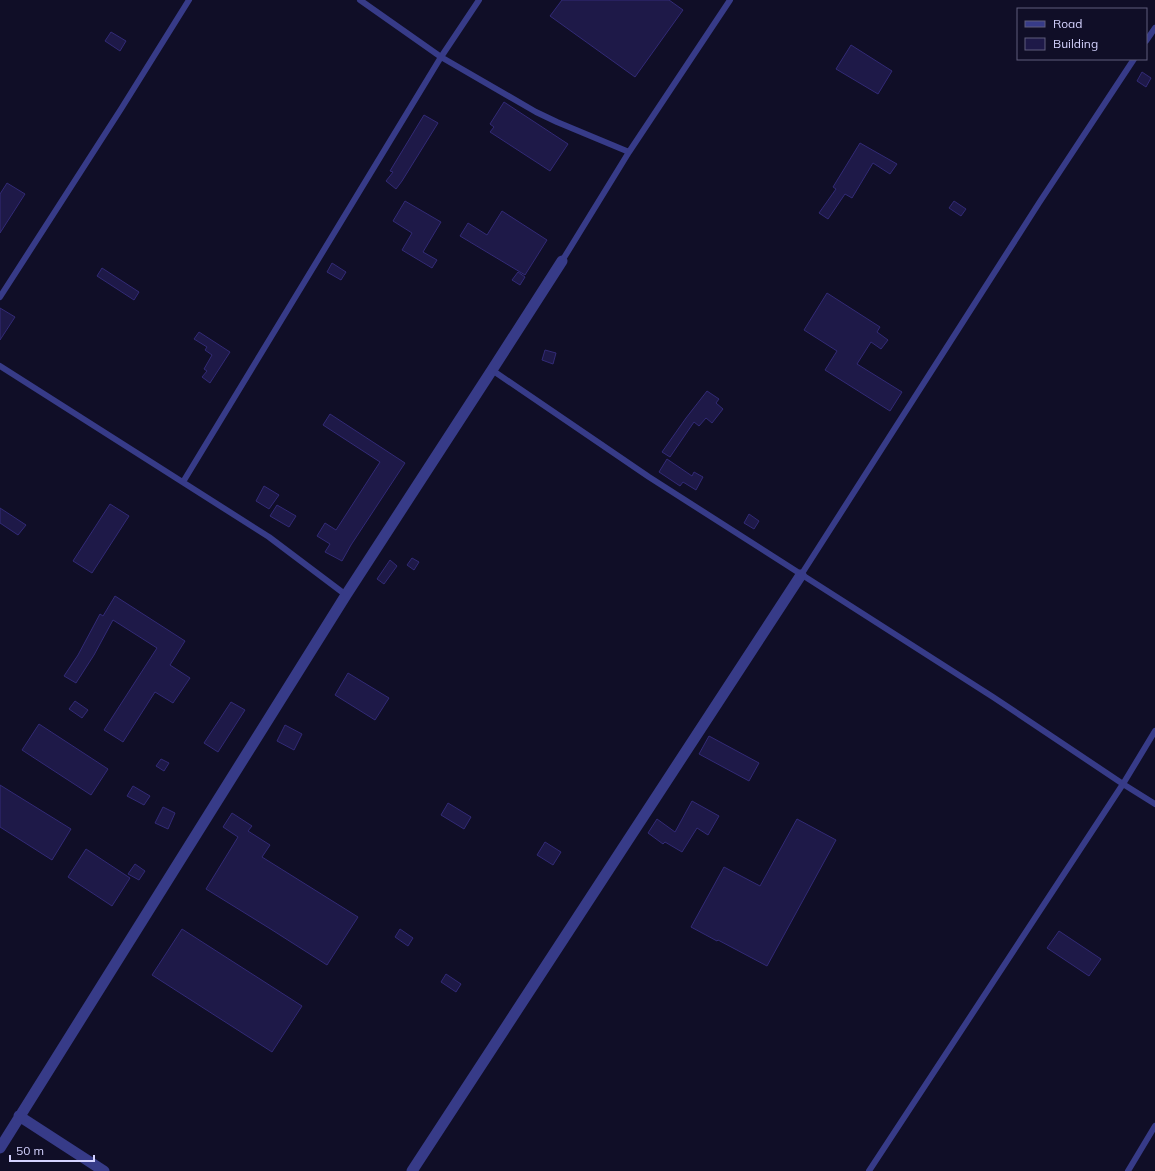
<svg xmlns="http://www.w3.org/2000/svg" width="1155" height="1171" font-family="Mulish,sans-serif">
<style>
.building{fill:#1e1948;stroke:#322a76}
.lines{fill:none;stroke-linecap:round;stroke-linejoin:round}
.service{stroke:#373b88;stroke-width:6}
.minor{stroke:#373b88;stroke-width:11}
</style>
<rect width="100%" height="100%" fill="#100e27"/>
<path class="building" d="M562,0H669L683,10L635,77L550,16Z
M111,32L126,41L120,51L105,41Z
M851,45L892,71L878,94L836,69Z
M1142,72L1151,78L1146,87L1137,81Z
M504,102L568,144L550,171L490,132L494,127L490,124Z
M424,115L438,123L402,181L396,189L386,181L393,172L390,171Z
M860,143L897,164L890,174L873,163L852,198L845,194L828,219L819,213L836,189L833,187Z
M7,183L25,194L0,233V194Z
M405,201L441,222L423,252L437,260L432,268L402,250L412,233L393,221Z
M954,201L966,209L961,216L949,208Z
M502,211L547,240L525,275L460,236L468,223L487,235Z
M332,263L346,272L341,280L327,272Z
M102,268L139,292L134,300L97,276Z
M518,272L525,277L520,285L512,280Z
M827,293L880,327L877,332L888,340L881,349L871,342L857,364L902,392L890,411L825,370L837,351L804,330Z
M0,308L15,317L0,340Z
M199,332L230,352L210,383L202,377L207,371L204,369L212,355L205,350L207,347L194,339Z
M545,350L556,353L553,364L542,360Z
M707,391L719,399L716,403L723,409L712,423L706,418L699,426L694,422L670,457L662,452L686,418Z
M330,414L405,463L351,545L342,561L325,552L330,544L317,536L325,523L336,530L380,462L323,425Z
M667,459L692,476L694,472L703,477L696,490L683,482L680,486L659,472Z
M264,486L279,495L269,509L256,501Z
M110,504L129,516L92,573L73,561Z
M277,505L296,516L289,527L270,516Z
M0,508L26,525L18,535L0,523Z
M749,514L759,521L754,529L744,523Z
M412,558L419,562L414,570L407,565Z
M390,560L397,566L384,584L377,579Z
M115,596L185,641L170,665L190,678L173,703L155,692L123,742L104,730L157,648L113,620L94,655L76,683L64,676L78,655L100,614L103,616Z
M348,673L389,698L375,720L335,695Z
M75,701L88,710L82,718L69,709Z
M231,702L245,710L218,752L204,743Z
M39,724L108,769L91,795L22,750Z
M285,725L302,734L294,750L277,741Z
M709,736L759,763L749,781L699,754Z
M161,759L169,763L164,771L156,766Z
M0,785L71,829L52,860L0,827Z
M133,786L150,796L144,805L127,796Z
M692,801L719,816L708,835L697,828L682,852L665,842L663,844L648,833L657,819L675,832Z
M448,803L471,817L464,829L441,815Z
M163,807L175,813L168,829L155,823Z
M232,813L252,826L248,831L270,845L262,857L358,917L327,965L269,928L206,889L238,837L223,827Z
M797,819L836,840L767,966L718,940L717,941L691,927L724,867L760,886Z
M545,842L561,852L553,865L537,855Z
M86,849L130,878L112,906L68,877Z
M135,864L145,871L139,880L128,874Z
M182,929L302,1006L272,1052L152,975Z
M400,929L413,938L408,946L395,937Z
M1059,931L1101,959L1089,976L1047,948Z
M446,974L461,984L456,992L441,982Z"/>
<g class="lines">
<path class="service" d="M360,0L441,57L536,112L557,122L629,152
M1146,41L1155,28
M562,261L629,152L730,0
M0,297L121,109L189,0
M0,366L269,537L346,595
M492,370L649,477L993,697L1123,784L1155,804
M183,482L441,57L479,0
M801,575L1039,203L1134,59
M869,1171L1123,784L1155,731
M1128,1171L1155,1126"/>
<path class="minor" d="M19,1116L104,1171
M0,1148L346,595L492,370L562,261
M412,1171L801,575"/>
</g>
<rect x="1017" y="8" width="130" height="52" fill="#100e27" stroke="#5f5d7d"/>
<rect x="1025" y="21" width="20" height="6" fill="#373b88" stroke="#5f5d7d"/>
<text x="1053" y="28" font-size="12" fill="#d5d3ff">Road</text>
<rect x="1025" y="38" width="20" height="12" fill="#1e1948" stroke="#5f5d7d"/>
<text x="1053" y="48" font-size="12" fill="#d5d3ff">Building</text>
<path d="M10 1155v6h84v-6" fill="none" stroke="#d5d3ff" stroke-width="2"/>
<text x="16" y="1155" font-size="12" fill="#d5d3ff" stroke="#100e27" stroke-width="3" paint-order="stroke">50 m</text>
</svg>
